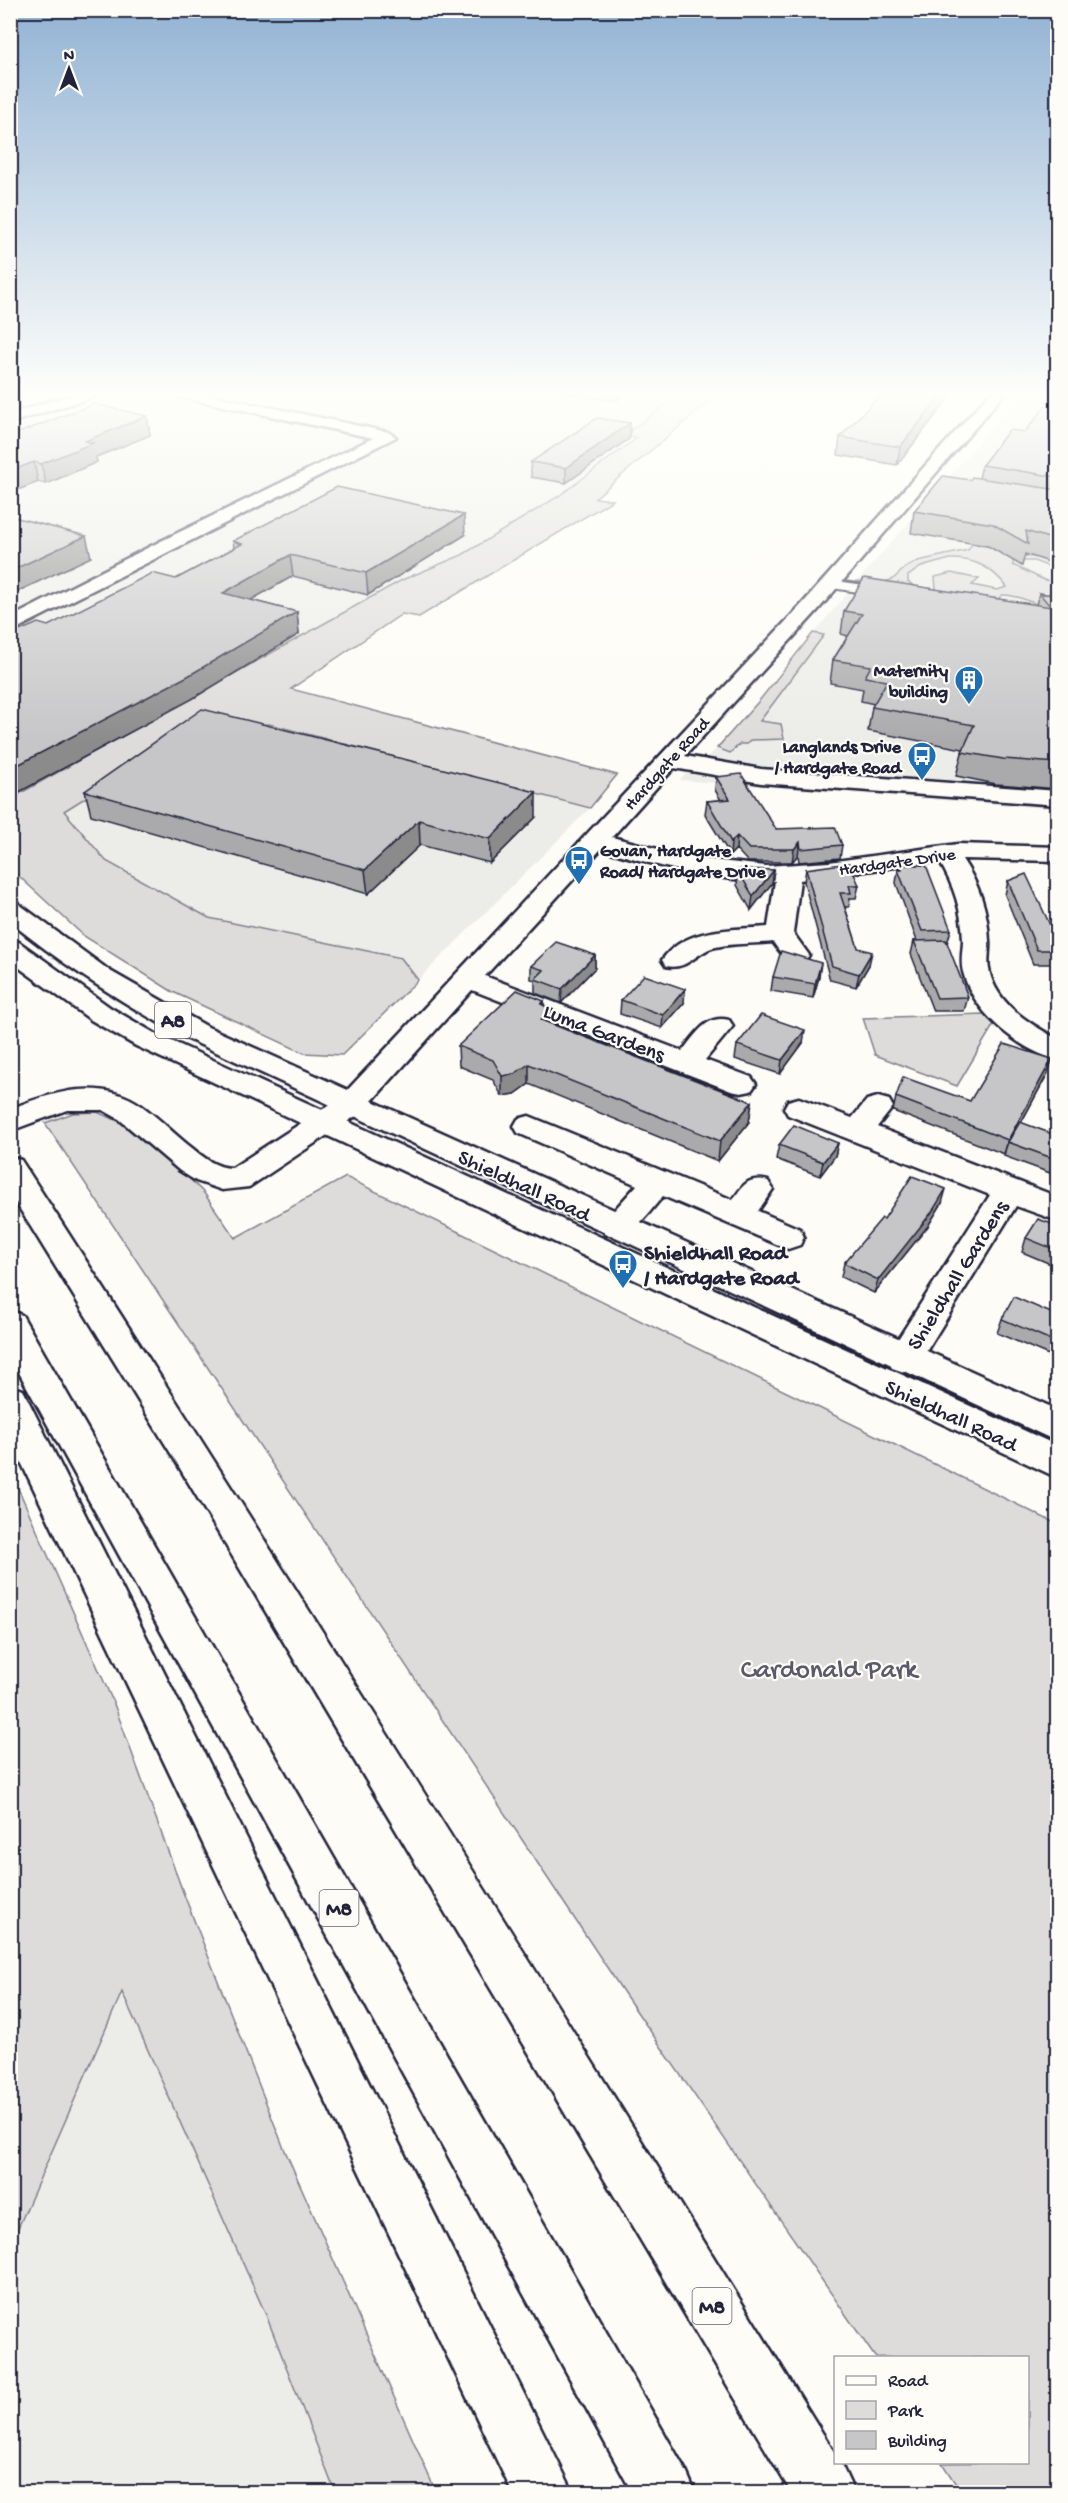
<svg xmlns="http://www.w3.org/2000/svg" width="1068" height="2503" font-family="'Gochi Hand',sans-serif">
<style>
.built{fill:#ecece9}
.green{fill:#dddcdb;stroke:#807f8b;stroke-width:1.5;fill-rule:evenodd}
.lines{fill:none;stroke-linecap:round;stroke-linejoin:round}
.pedestrian-casing{stroke:#22223b;stroke-width:4}
.minor-casing{stroke:#22223b;stroke-width:5}
.tertiary-casing{stroke:#22223b;stroke-width:5}
.primary-casing{stroke:#22223b;stroke-width:5}
.motorway-casing{stroke:#22223b;stroke-width:5}
.pedestrian{fill:#fdfcf7;fill-rule:evenodd}
.minor{fill:#fdfcf7;fill-rule:evenodd}
.tertiary{fill:#fdfcf7;fill-rule:evenodd}
.primary{fill:#fdfcf7;fill-rule:evenodd}
.motorway{fill:#fdfcf7;fill-rule:evenodd}
.wall{fill:#aaaaac;stroke:#22223b;stroke-width:1.5}
.shaded-wall{fill:#8b8b8c;stroke:#22223b;stroke-width:1.5}
.building{fill:#c6c6c8;stroke:#22223b;stroke-width:1.5}
.labels{text-anchor:middle;stroke-width:4.5;stroke-linejoin:round;paint-order:stroke}
.far-poi-label{font-size:18px;font-weight:bold;fill:#22223b;stroke:#fdfcf7;text-anchor:end}
.far-street-label{font-size:18px;fill:#22223b;stroke:#fdfcf7}
.shield{fill:#fdfcf7;stroke:#646373;stroke-width:1.5}
.shield-label{font-size:21px;font-weight:bold;fill:#22223b}
.street-label{font-size:22px;fill:#22223b;stroke:#fdfcf7}
.poi-label{font-size:22px;font-weight:bold;fill:#22223b;stroke:#fdfcf7;text-anchor:start}
.near-park-label{font-size:27px;fill:#5a5a6b;stroke:#fdfcf7}
</style>
<rect width="100%" height="100%" fill="#fdfcf7"/>
<filter id="ink" filterUnits="userSpaceOnUse"><feTurbulence type="fractalNoise" baseFrequency=".0167" numOctaves="2"/><feDisplacementMap in="SourceGraphic" scale="12" xChannelSelector="R" yChannelSelector="G"/><feConvolveMatrix kernelMatrix="1 2 1 2 8 2 1 2 1" color-interpolation-filters="sRGB"/></filter>
<g filter="url(#ink)">
<path class="built" d="M11,393H681L626,434L638,437L559,496L462,555L402,580L11,799Z
M1022,393L1057,395V809L679,780L718,748L854,585Z
M269,724L590,808L418,980L401,958L209,918L106,861L64,811L199,727Z
M10,1743L266,2315L335,2492H11Z"/>
<path class="green" d="M681,393H719L595,498L613,500L419,617L402,614L291,689L617,775L590,808L269,724L199,727L64,811L106,861L209,918L401,958L418,980L342,1055L304,1053L173,992L84,936L11,869L10,799L402,580L462,555L559,496L637,438L626,434Z
M972,544L991,547L1005,556L1036,557L1057,565V570L1034,561H1013V565L1044,580L1057,582V589L1049,593L1051,599L1046,606C1030,604 1019,594 1002,595L998,599L854,585L857,581L884,582L893,579L905,568L918,561L968,550ZM950,559C975,558 992,568 1007,587L997,590L972,585L979,579L951,573L935,577L936,589L916,587L908,582V576L921,567Z
M813,633L824,635L760,721L781,724L784,739L751,740L747,744H740L730,753L717,748L759,701Z
M984,1014L994,1024L957,1086L875,1055L863,1018Z
M97,1112L141,1131L204,1193L235,1238L346,1177L1057,1524V2492H961L942,2463L1028,2462V2358L875,2357L626,1996L45,1123L73,1113Z
M10,1470L114,1704L183,1892L283,2146L436,2492H335L266,2315L122,1992L11,2244L10,1955L13,1948L10,1945Z"/>
<g class="lines">
<g class="pedestrian-casing">
<path id="pedestrian" d="M830,580L892,589L899,593L892,597L825,587L823,584Z"/>
</g>
<g class="minor-casing">
<path id="minor" d="M174,393H201L388,432L396,437L10,632V618L161,541L373,438L181,397Z
M990,393H1005L817,611L685,756L761,769L1058,791V805L761,783L674,768L612,837L692,858L766,866L829,862L958,844L1058,847V861L962,859C979,884 988,911 989,941C990,950 987,960 989,969C995,1003 1029,1024 1058,1039V1060C1018,1050 973,1012 963,972C960,961 963,950 963,940C962,911 954,885 939,861L800,880L793,933L809,955L805,961C788,965 783,956 773,942C757,944 720,943 707,950C692,958 684,970 666,966L662,960C685,927 732,930 768,927L775,881C716,882 657,866 601,849L485,976L682,1051C696,1035 706,1014 729,1020L733,1026L705,1060L751,1077L756,1084L751,1091L741,1093L731,1091L472,990L362,1112L249,1187L222,1190L196,1181L180,1171L119,1119L103,1110H67L10,1131V1109C53,1092 101,1077 142,1106C160,1119 175,1135 192,1148C203,1157 216,1168 232,1168L340,1098L803,603Z
M878,1097L889,1100L893,1107L877,1127L1058,1197V1221L1016,1206L916,1368L904,1372L892,1368L886,1358L990,1195L788,1115L784,1108L788,1101L799,1098L852,1118L867,1100Z
M529,1116L733,1200C743,1185 748,1176 768,1181L773,1189L758,1211L800,1229L804,1237L800,1245L788,1249L663,1196C647,1214 631,1242 605,1234L600,1226L637,1185L518,1133L514,1126L518,1119Z"/>
</g>
<g class="tertiary-casing">
<path id="tertiary" d="M77,393H98L96,396L10,423V414Z"/>
</g>
<g class="primary-casing">
<path id="primary" d="M10,901L19,904L110,971L208,1027L1058,1410V1442L188,1039C125,1005 66,967 10,922Z
M10,940L19,942L111,1008L156,1034L1058,1446V1478L136,1046L91,1020L10,961Z"/>
</g>
<g class="motorway-casing">
<path id="motorway" d="M10,1157L21,1160C298,1588 568,2021 836,2455V2462H840L854,2492H791L175,1460L10,1193Z
M10,1311L22,1315L686,2471L695,2492H632L10,1356Z
M10,1386L23,1390L28,1400L573,2492H512L10,1439Z"/>
</g>
<use href="#pedestrian" class="pedestrian"/>
<use href="#minor" class="minor"/>
<use href="#tertiary" class="tertiary"/>
<use href="#primary" class="primary"/>
<use href="#motorway" class="motorway"/>
</g>
<path class="wall" d="M559,393H625L616,401Z
M882,393H953L897,465L838,455L840,437Z
M1058,393V565L1025,554L1022,566L988,546L911,533L914,511L970,480L979,478L982,465L1025,432Z
M147,416L150,435L96,457L97,462L46,484L38,482L10,493V436Z
M630,438L566,483L531,477V462Z
M465,535L368,595L293,576L251,600L297,612L299,634L192,699L48,626L176,579L234,548L233,541Z
M1039,593L1058,596V789L996,784L956,776L963,749L868,731L872,707L874,704L861,701L863,689L830,683L833,660L848,636L841,634L844,611L1036,605Z
M716,777L776,829L842,845L840,858L799,862L798,855L792,862H748L736,849L730,855L705,814L707,801L721,800L715,790Z
M85,791L536,817L490,863L420,845L368,894L91,815Z
M901,865L951,930L947,944L968,997L964,1011H933L911,954L914,941H917L896,883L898,870H900Z
M806,869L859,885L856,898H850L849,907H845L858,948L869,965L856,987L830,980L804,882Z
M774,870L772,883L751,910L737,885L738,871Z
M1008,881L1058,942L1057,964H1033L1005,895Z
M595,955V968L561,1003L535,993V980L531,979V966Z
M773,977H819L813,998L771,991Z
M621,1000L684,1003L662,1028L620,1014Z
M544,1001V1006L553,1010V1025L752,1102L749,1122L718,1161L529,1084L515,1094L502,1096L493,1080L459,1066L458,1046Z
M803,1043L780,1074L735,1059L737,1045Z
M1052,1059L1048,1073L1021,1123L1058,1136V1160L1050,1173L1004,1156L1005,1151L1004,1154L893,1111L896,1097L970,1101Z
M838,1143L835,1156L820,1176L776,1159L779,1145Z
M942,1203L928,1226L874,1293L841,1277L844,1263L884,1219Z
M1058,1226V1267L1022,1252L1026,1238Z
M1058,1316V1359L997,1333L1002,1319Z"/>
<path class="shaded-wall" d="M616,393H625L616,401Z
M943,393H953L897,465L900,447Z
M147,416L150,435L96,457L97,462L46,484L41,464L85,441Z
M630,423V438L566,483V468Z
M34,462L38,482L10,493V471Z
M464,515L465,535L368,595L366,573Z
M86,536L91,557L10,595V571Z
M290,555L293,576L226,614L223,593Z
M297,612L299,634L192,699L10,797V769Z
M536,792V817L490,863V839Z
M419,820L420,845L368,894L365,870Z
M737,836L736,849L730,855L731,842Z
M800,842L798,855L792,862L794,849Z
M774,870L772,883L751,910L753,896Z
M872,952L869,965L856,987L859,974Z
M595,955V968L561,1003L562,989Z
M821,963L819,977L813,998L815,984Z
M685,989L684,1003L662,1028L663,1015Z
M544,1001V1017L553,1010L552,1030L541,1040V1004Z
M805,1030L803,1043L780,1074L782,1060Z
M1052,1059L1048,1073L1010,1143L1008,1142L1004,1154L1008,1140Z
M529,1064V1084L515,1094L502,1096V1076Z
M752,1102L749,1122L718,1161L720,1141Z
M838,1143L835,1156L820,1176L823,1162Z
M1058,1155V1160L1050,1173L1055,1159Z
M946,1189L942,1203L928,1226L874,1293L878,1280Z"/>
<path class="building" d="M882,393H943L900,447L840,437Z
M1056,393H1058V477L982,465L1009,430L1025,432Z
M94,404L147,416L85,441L93,443L41,464L34,462L10,471V436Z
M597,418L630,423L566,468L531,462Z
M943,476L970,480L972,477L1058,490V541L1026,531L1028,544L993,524L914,511Z
M337,487L464,515L366,573L290,555L223,593L297,612L188,676L10,769V635L38,623L48,626L152,573L176,579L242,544L233,541Z
M10,516L86,536L10,571Z
M864,578L1051,607L1039,593L1058,596V763L1003,759L962,752L974,725L872,707L887,681L865,677L871,666L833,660L862,614L844,611Z
M202,709L536,792L490,839L419,820L365,870L85,791Z
M741,774L776,829L835,827L842,845L801,849L800,842L794,849H749L737,836L731,842L707,801L730,799L716,777Z
M849,863L859,885H849L851,893H840L858,948L872,952L859,974L832,966L806,869Z
M901,865H926L951,930L922,931L898,870H902Z
M741,869L774,870L753,896L738,871Z
M1026,874L1058,942V950H1037L1008,881Z
M946,940L968,997L937,998L914,941Z
M556,942L595,955L562,989L535,979L544,970L531,966Z
M781,951L821,963L815,984L773,977Z
M644,975L685,989L663,1015L621,1000Z
M517,990L544,1001L541,1004L553,1010L541,1020L752,1102L720,1141L529,1064L514,1074L502,1076L493,1060L458,1046Z
M761,1015L805,1030L782,1060L737,1045Z
M1004,1044L1052,1059L1008,1140L896,1097L903,1077L970,1101Z
M1020,1122L1058,1136V1155L1055,1159L1008,1142Z
M794,1125L838,1143L823,1162L779,1145Z
M912,1176L946,1189L932,1212L878,1280L844,1263L882,1218L884,1219Z
M1038,1219L1058,1226V1251L1026,1238Z
M1014,1297L1058,1316V1343L1002,1319Z"/>
</g>
<linearGradient id="sky" x2="0" y2="1"><stop stop-color="#92b3d4"/><stop offset="0.53" stop-color="#fefefb"/><stop offset="1" stop-color="#fefefb" stop-opacity="0"/></linearGradient>
<rect width="1068" height="743" fill="url(#sky)"/>
<defs>
<g id="building-pin" transform="scale(1.5)"><path d="M0 17L-7.5 6A9.5 9.5 0 1 1 7.5 6Z" fill="#1f6fb2" stroke="#fdfcf7"/><path d="M-4-6H4V6H1V3H-1V6H-4ZM-2.5-4.3h1.7v1.8h-1.7ZM.8-4.3h1.7v1.8H.8ZM-2.5-1h1.7V.8h-1.7ZM.8-1h1.7V.8H.8Z" fill="#fff"/></g>
<g id="bus-pin" transform="scale(1.5)"><path d="M0 17L-7.5 6A9.5 9.5 0 1 1 7.5 6Z" fill="#1f6fb2" stroke="#fdfcf7"/><path d="M-5-6H5V4H4V6H2V4H-2V6H-4V4H-5ZM-3.5-4V0h7V-4ZM-3.5 1.2v1.5H-2V1.2ZM2 1.2v1.5H3.5V1.2Z" fill="#fff"/></g>
</defs>
<g fill-rule="evenodd">
<use href="#building-pin" x="969" y="680"/>
<use href="#bus-pin" x="922" y="756"/>
<use href="#bus-pin" x="579" y="860"/>
<use href="#bus-pin" x="623" y="1264"/>
</g>
<g class="labels">
<g class="far-poi-label">
<text x="948" y="676">Maternity<tspan x="948" dy="21">building</tspan></text>
<text x="901" y="752">Langlands Drive<tspan x="901" dy="21">/ Hardgate Road</tspan></text>
<text x="600" y="856" text-anchor="start">Govan, Hardgate<tspan x="600" dy="21">Road/ Hardgate Drive</tspan></text>
</g>
<g class="far-street-label">
<text transform="translate(666 763) rotate(-48)" y="6">Hardgate Road</text>
<text transform="translate(897 861) rotate(-8)" y="6">Hardgate Drive</text>
</g>
<g class="shield">
<rect x="155" y="1002" width="36" height="36" rx="4.5"/>
<rect x="319.5" y="1890" width="39" height="36" rx="4.5"/>
<rect x="692.5" y="2288" width="39" height="36" rx="4.5"/>
</g>
<g class="shield-label">
<text x="173" y="1027">A8</text>
<text x="339" y="1915">M8</text>
<text x="712" y="2313">M8</text>
</g>
<g class="street-label">
<text transform="translate(605 1031) rotate(21)" y="8">Luma Gardens</text>
<text transform="translate(525 1184) rotate(25)" y="8">Shieldhall Road</text>
<text transform="translate(956 1274) rotate(-58)" y="8">Shieldhall Gardens</text>
<text transform="translate(952 1414) rotate(25)" y="8">Shieldhall Road</text>
</g>
<g class="poi-label">
<text x="644" y="1259">Shieldhall Road<tspan x="644" dy="25">/ Hardgate Road</tspan></text>
</g>
<g class="near-park-label">
<text x="829" y="1677">Cardonald Park</text>
</g>
</g>
<rect width="1068" height="2503" fill="none" stroke="#fdfcf7" stroke-width="36"/>
<rect x="18" y="18" width="1032" height="2467" fill="none" stroke="#22223b" stroke-width="2" filter="url(#ink)"/>
<rect x="834" y="2356" width="195" height="108" fill="#fdfcf7" stroke="#a5a5ac" stroke-width="1.5"/>
<rect x="846" y="2376" width="30" height="9" fill="#fdfcf7" stroke="#a5a5ac" stroke-width="1.5"/>
<text x="888" y="2386" font-size="18" fill="#22223b">Road</text>
<rect x="846" y="2401" width="30" height="18" fill="#dddcdb" stroke="#a5a5ac" stroke-width="1.5"/>
<text x="888" y="2416" font-size="18" fill="#22223b">Park</text>
<rect x="846" y="2431" width="30" height="18" fill="#c6c6c8" stroke="#a5a5ac" stroke-width="1.5"/>
<text x="888" y="2446" font-size="18" fill="#22223b">Building</text>
<g transform="translate(69 69)" stroke="#fdfcf7" stroke-width="4.5" paint-order="stroke">
<path d="M0-4.5L10 22L0 15L-10 22Z" fill="#22223b"/>
<text y="-9" font-size="16" font-weight="bold" text-anchor="middle" fill="#22223b">N</text>
</g>
</svg>
